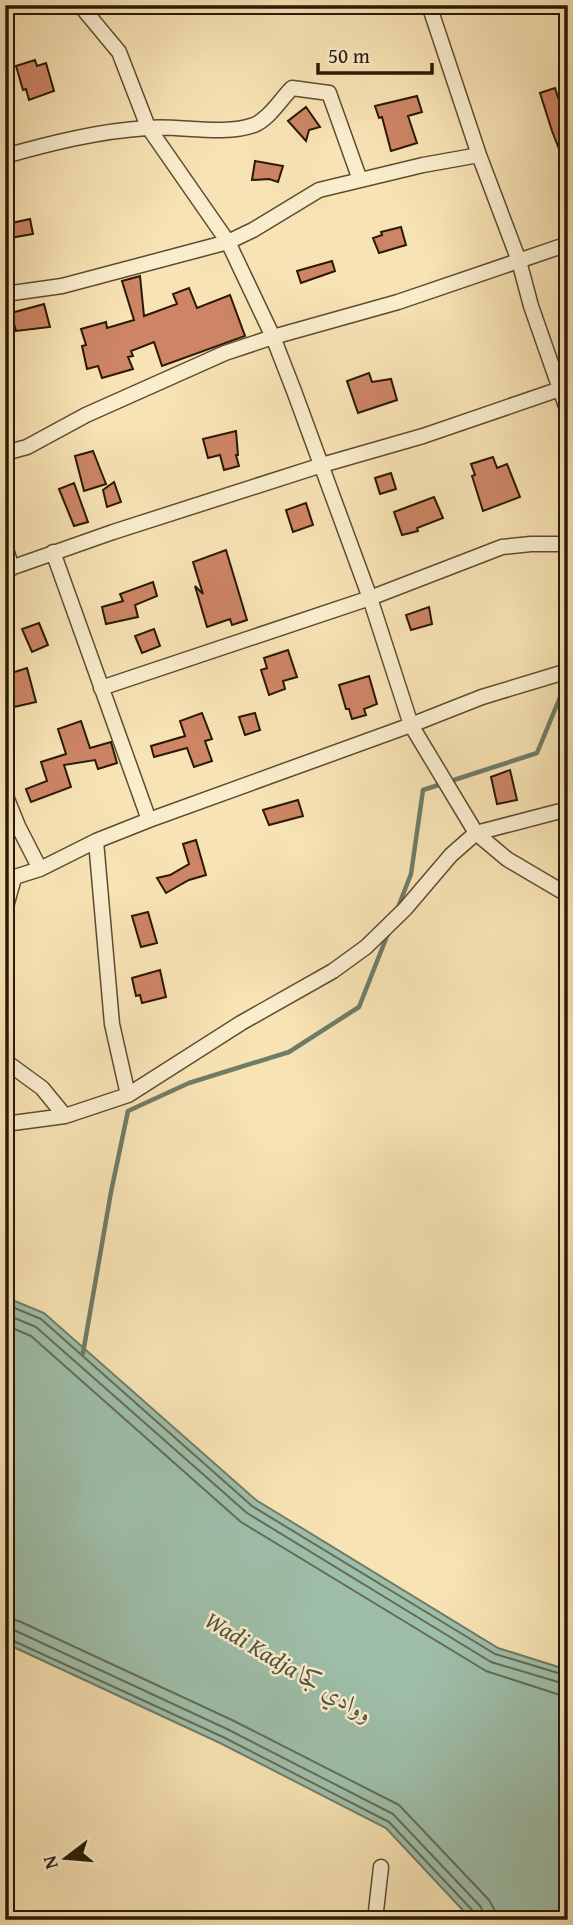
<svg xmlns="http://www.w3.org/2000/svg" width="573" height="1925" font-family="'Gentium Book Plus',Amiri,serif">
<style>
.water{fill:#9ebea9;stroke:#6f7c67;stroke-width:2}
.lines{fill:none;stroke-linecap:round;stroke-linejoin:round}
.shore{stroke:#646c57;stroke-width:2}
.stream{stroke:#6f7c67;stroke-width:4.5}
.building{fill:#cd8565;stroke:#291905;stroke-width:2}
.street-casing{stroke:#5d4c31;stroke-width:17}
.street{stroke:#faedce;stroke-width:14}
.labels{text-anchor:middle;stroke-width:5;stroke-linejoin:round;paint-order:stroke}
.water-label{font-size:24px;font-style:italic;fill:#52533e;stroke:#faedce}
</style>
<rect width="100%" height="100%" fill="#f8e3b4"/>
<filter id="stains"><feTurbulence type="fractalNoise" baseFrequency=".00286" numOctaves="4"/><feColorMatrix values="0 0 0 0 .2 0 0 0 0 .09 0 0 0 0 .02 0 0 0 .5 -.17"/></filter>
<radialGradient id="worn" r=".72"><stop offset=".6" stop-color="#630" stop-opacity="0"/><stop offset="1" stop-color="#630" stop-opacity=".3"/></radialGradient>
<path class="water" d="M5,1297L44,1313L256,1500L498,1648L568,1670V1920H472L386,1828L220,1743L5,1643Z"/>
<g class="lines">
<path class="shore" d="M5,1304L41,1319L252,1506L495,1654L568,1676
M5,1314L36,1327L247,1513L491,1662L568,1685
M5,1325L31,1336L241,1522L486,1671L557,1694L568,1696
M5,1618L19,1621L232,1720L399,1805L489,1900L494,1909L495,1920
M5,1629L14,1630L227,1729L393,1814L481,1907L485,1920
M5,1637L223,1737L389,1822L474,1912L476,1920"/>
<path class="stream" d="M397,910L411,874L423,790L537,753L568,678
M83,1353L111,1192L128,1111L189,1083L289,1052L359,1007L389,931"/>
</g>
<path class="building" d="M35,60L37,66L46,63L54,91L29,100L26,89L23,90L16,66Z
M555,88L568,128L566,167L552,131L540,93Z
M417,96L422,112L408,116L417,143L391,151L382,117L379,118L375,106Z
M306,107L320,127L309,130L306,141L288,121Z
M255,161L283,166L278,182L269,179L252,180Z
M30,219L33,234L10,238L7,224Z
M401,227L406,245L379,253L373,238L382,235L381,232Z
M332,261L335,271L301,283L297,271Z
M140,276L144,316L177,304L173,294L189,288L197,308L230,295L245,336L162,366L154,342L131,351L133,356L128,357L133,369L102,378L98,366L87,369L82,346L86,345L81,329L106,322L107,328L134,320L122,281Z
M44,304L50,327L16,331L11,313Z
M369,373L372,382L391,379L397,400L358,413L347,381Z
M236,431L238,455H236L239,466L224,470L220,455L208,458L203,439Z
M93,451L106,484L84,491L75,456Z
M493,457L497,468L507,464L520,497L483,511L472,476L475,475L471,464Z
M391,473L396,489L380,494L375,478Z
M114,482L121,502L107,507L103,490Z
M74,483L88,522L74,526L59,489Z
M434,497L443,518L417,528L418,531L402,535L394,512Z
M306,503L313,525L293,532L286,510Z
M226,550L247,620L232,625L230,619L207,627L195,586L203,594L193,562Z
M153,582L157,596L135,605L138,617L106,624L102,607L123,601L120,594Z
M429,607L432,624L411,630L406,615Z
M39,623L48,645L32,652L22,629Z
M154,629L160,646L142,653L135,636Z
M288,650L297,677L283,681L285,689L269,695L261,670L267,668L264,658Z
M27,668L36,702L14,707L13,699L10,700L5,675Z
M369,676L377,704L364,709L366,715L352,719L349,709H346L339,685Z
M202,713L212,739L205,741L212,761L194,767L187,748L154,757L151,746L185,736L180,721Z
M255,713L260,730L245,735L239,717Z
M81,721L90,748L111,742L117,763L98,769L95,760L64,765L71,787L31,802L26,789L47,781L41,762L66,754L58,729Z
M510,770L517,800L497,804L491,777Z
M298,800L303,816L269,825L263,810Z
M196,840L206,875L189,880L166,893L157,878L170,875L189,864L183,844Z
M148,912L157,943L141,947L132,916Z
M160,970L166,997L142,1003L140,995L136,996L132,978Z"/>
<g class="lines">
<g class="street-casing">
<path id="street" d="M80,5L119,52L148,127L228,242L273,337L294,391L370,598L411,725L476,833L507,859L568,895
M429,5L479,155L519,261L531,306L568,412
M5,156C51,143 99,131 147,128C179,125 223,136 254,125C270,118 280,100 292,88L329,93L360,180
M5,294L62,286L228,242L253,230L319,190L423,165L479,155
M5,453L27,447L86,415L225,353L273,337L398,302L568,244
M5,546L12,568
M53,552L149,820
M5,570L113,532L322,465L423,436L560,389
M101,688L370,598L502,547L531,544H568
M5,794L18,826L40,869
M96,841L112,1024L128,1095
M5,880L40,869L96,841L149,820L411,725L482,697L568,671
M5,910L14,878
M5,1061L42,1088L65,1116
M5,1124L65,1116L128,1095L241,1023L333,971L366,947L405,909L451,855L476,833L568,809
M375,1920L381,1867"/>
</g>
<use href="#street" class="street"/>
</g>
<g class="labels">
<g class="water-label">
<text transform="translate(289 1667) rotate(31)" y="8">Wadi Kadja ووادي كجا</text>
</g>
</g>
<rect width="573" height="1925" fill="none" stroke="#f8e3b4" stroke-width="28"/>
<rect x="7" y="7" width="559" height="1911" fill="none" stroke="#291905" stroke-width="3.5"/>
<rect x="14" y="14" width="545" height="1897" fill="none" stroke="#291905" stroke-width="2"/>
<g transform="translate(66 1858) rotate(254)" stroke="#faedce" stroke-width="5" paint-order="stroke">
<path d="M0-5L12 26L0 18L-12 26Z" fill="#291905"/>
<text y="-10" font-size="19" font-weight="bold" text-anchor="middle" fill="#291905">N</text>
</g>
<path d="M318 63v10h114v-10" fill="none" stroke="#291905" stroke-width="3.5"/>
<text x="328" y="63" font-size="21" fill="#291905" stroke="#faedce" stroke-width="5" paint-order="stroke">50 m</text>
<rect width="100%" height="100%" filter="url(#stains)"/>
<rect width="100%" height="100%" fill="url(#worn)"/>
</svg>
